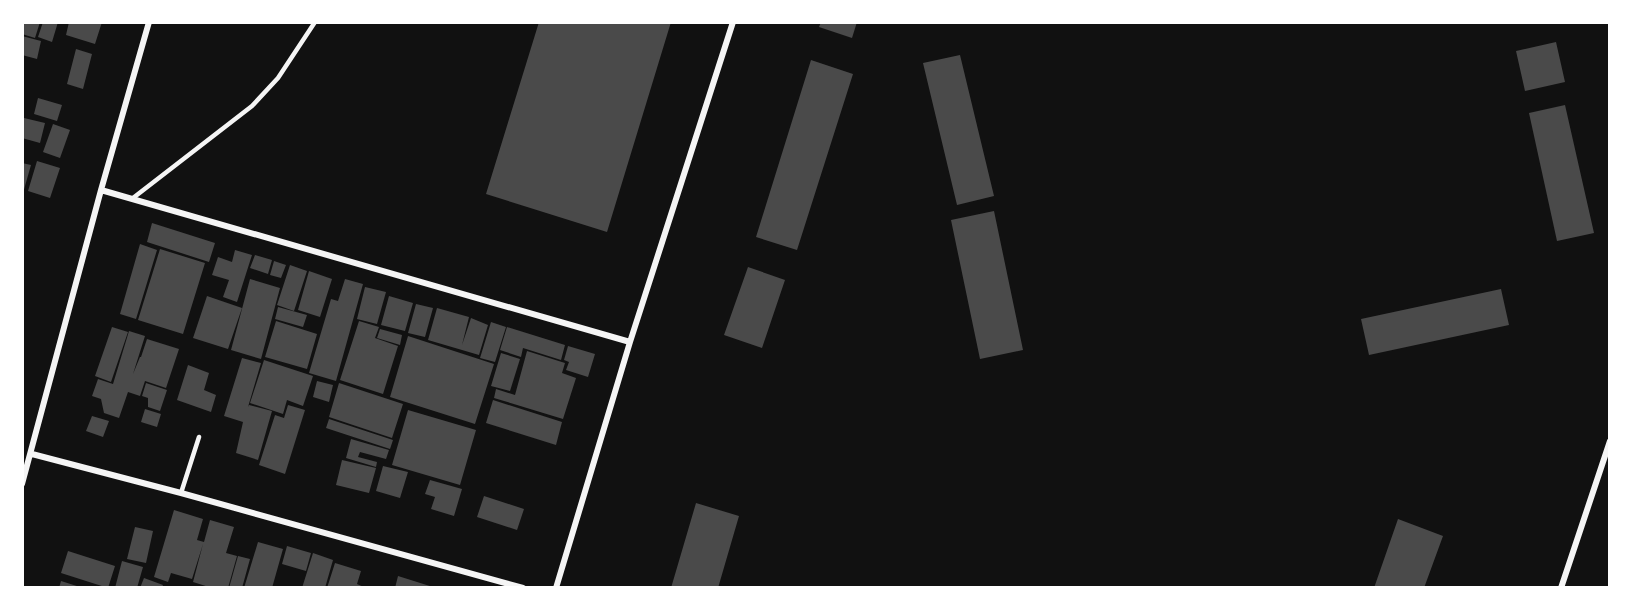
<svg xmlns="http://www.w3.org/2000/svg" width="1632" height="610" font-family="Lora,serif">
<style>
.building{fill:#4a4a4a}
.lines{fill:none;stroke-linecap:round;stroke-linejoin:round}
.service{stroke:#f5f5f5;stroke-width:4.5}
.minor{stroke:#f5f5f5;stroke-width:6}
</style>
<rect width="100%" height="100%" fill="#111"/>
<path class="building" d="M22,22H40L35,38L22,34Z
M43,22H58L52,42L38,37Z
M69,22H102L95,44L66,35Z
M539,22H671L607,232L486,194Z
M821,22H857L852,38L819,27Z
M22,36L41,41L37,59L22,55Z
M1556,42L1565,82L1525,91L1516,51Z
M76,49L92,54L83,89L67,84Z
M960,55L994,196L957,205L923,63Z
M811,60L853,74L797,250L756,237Z
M38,98L62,105L57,121L34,114Z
M1565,105L1594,233L1557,241L1529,113Z
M24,118L45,123L40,143L22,138V124Z
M53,124L70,130L60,158L43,152Z
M37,161L60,168L50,198L28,191Z
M22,163L31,165L23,193H22Z
M994,211L1023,350L980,359L951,220Z
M152,223L215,243L209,262L147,242Z
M140,244L157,250L136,319L120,314Z
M160,249L205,263L183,334L138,320Z
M235,250L252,255L237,302L223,297L229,280L212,275L218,257L232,262Z
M255,255L272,260L268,274L250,268Z
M274,261L286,265L281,278L270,275Z
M290,265L307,271L294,311L277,305Z
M748,267L785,280L762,348L724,335Z
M309,271L332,279L320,317L298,310Z
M250,279L280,288L261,359L231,350Z
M345,279L363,284L336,381L309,373L331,299L338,301Z
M365,287L386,292L377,324L357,319Z
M1501,289L1509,325L1369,355L1361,319Z
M207,296L242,308L228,349L193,338Z
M389,296L413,303L405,331L381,325Z
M416,304L433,308L425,337L408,333Z
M278,307L307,315L303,327L275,319Z
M437,308L469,317L462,345L471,318L488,325L479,355L428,340Z
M276,321L317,334L307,369L265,357Z
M359,321L379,327L375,338L398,346L383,394L340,380Z
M491,322L506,327L495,362L480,358Z
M112,327L128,332L111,382L95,376Z
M507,327L565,345L561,360L523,348L521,357L500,350Z
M380,329L402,335L400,345L377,338Z
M129,331L145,336L133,374L140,357H141L147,339L179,349L166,388L145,381L140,396L128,392L119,418L104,413L101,399L92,396L98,379L113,384Z
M408,336L494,364L475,424L390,397Z
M568,346L595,354L588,377L566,370L569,362L564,360Z
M527,351L565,363L562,373L576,378L563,419L494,398L496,389L515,395Z
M501,353L520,359L510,391L491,386Z
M242,358L261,363L248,407L249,405L272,411L258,460L236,453L243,422L224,416Z
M264,360L313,376L303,406L287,400L283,414L250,403Z
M188,365L209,373L204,390L216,395L211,412L177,400Z
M317,381L333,385L329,402L313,397Z
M146,383L167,390L160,411L148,407V398L142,396Z
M339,383L403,404L392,438L329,417Z
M493,400L562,422L556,445L486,423Z
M288,405L305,410L285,474L259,465L275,415L284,418Z
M145,409L161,414L157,427L141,422Z
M408,410L476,430L460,485L392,465Z
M92,416L109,421L103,437L86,431Z
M329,419L393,440L390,449L326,428Z
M351,439L389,450L386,459L360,452L358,457L377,462L376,467L346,458Z
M342,460L376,468L369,493L336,485Z
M383,466L408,472L400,498L376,491Z
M430,480L462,489L454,516L431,509L435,497L425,494Z
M484,496L524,509L517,530L477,517Z
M696,503L739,516L718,588H671Z
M174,510L203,519L197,540L204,542L210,520L234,527L226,553L237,556L228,588H212L193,582L203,544L192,579L171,573L168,582L154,577Z
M1398,519L1443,536L1424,588H1374Z
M135,527L153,531L146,563L127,559Z
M258,542L283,549L272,588H244Z
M287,546L311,553L306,571L282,564Z
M68,551L115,566L108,588L61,573Z
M313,553L333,560L325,588H302Z
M238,556L250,559L242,588H229Z
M122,561L143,567L137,588H115Z
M335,563L361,571L357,584L366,588H327Z
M398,576L433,587V588H395Z
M144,578L163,585L162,588H140Z
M61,581L80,587V588H59Z"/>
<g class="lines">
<path class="service" d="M133,198L252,106L278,78L315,22
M181,493L199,437"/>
<path class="minor" d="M101,190L630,342
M32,454L181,493L523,588
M22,484L101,190L149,22
M556,588L630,342L733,22
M1561,588L1610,441"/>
</g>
<rect width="1632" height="610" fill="none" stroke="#ffffff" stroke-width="48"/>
</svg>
